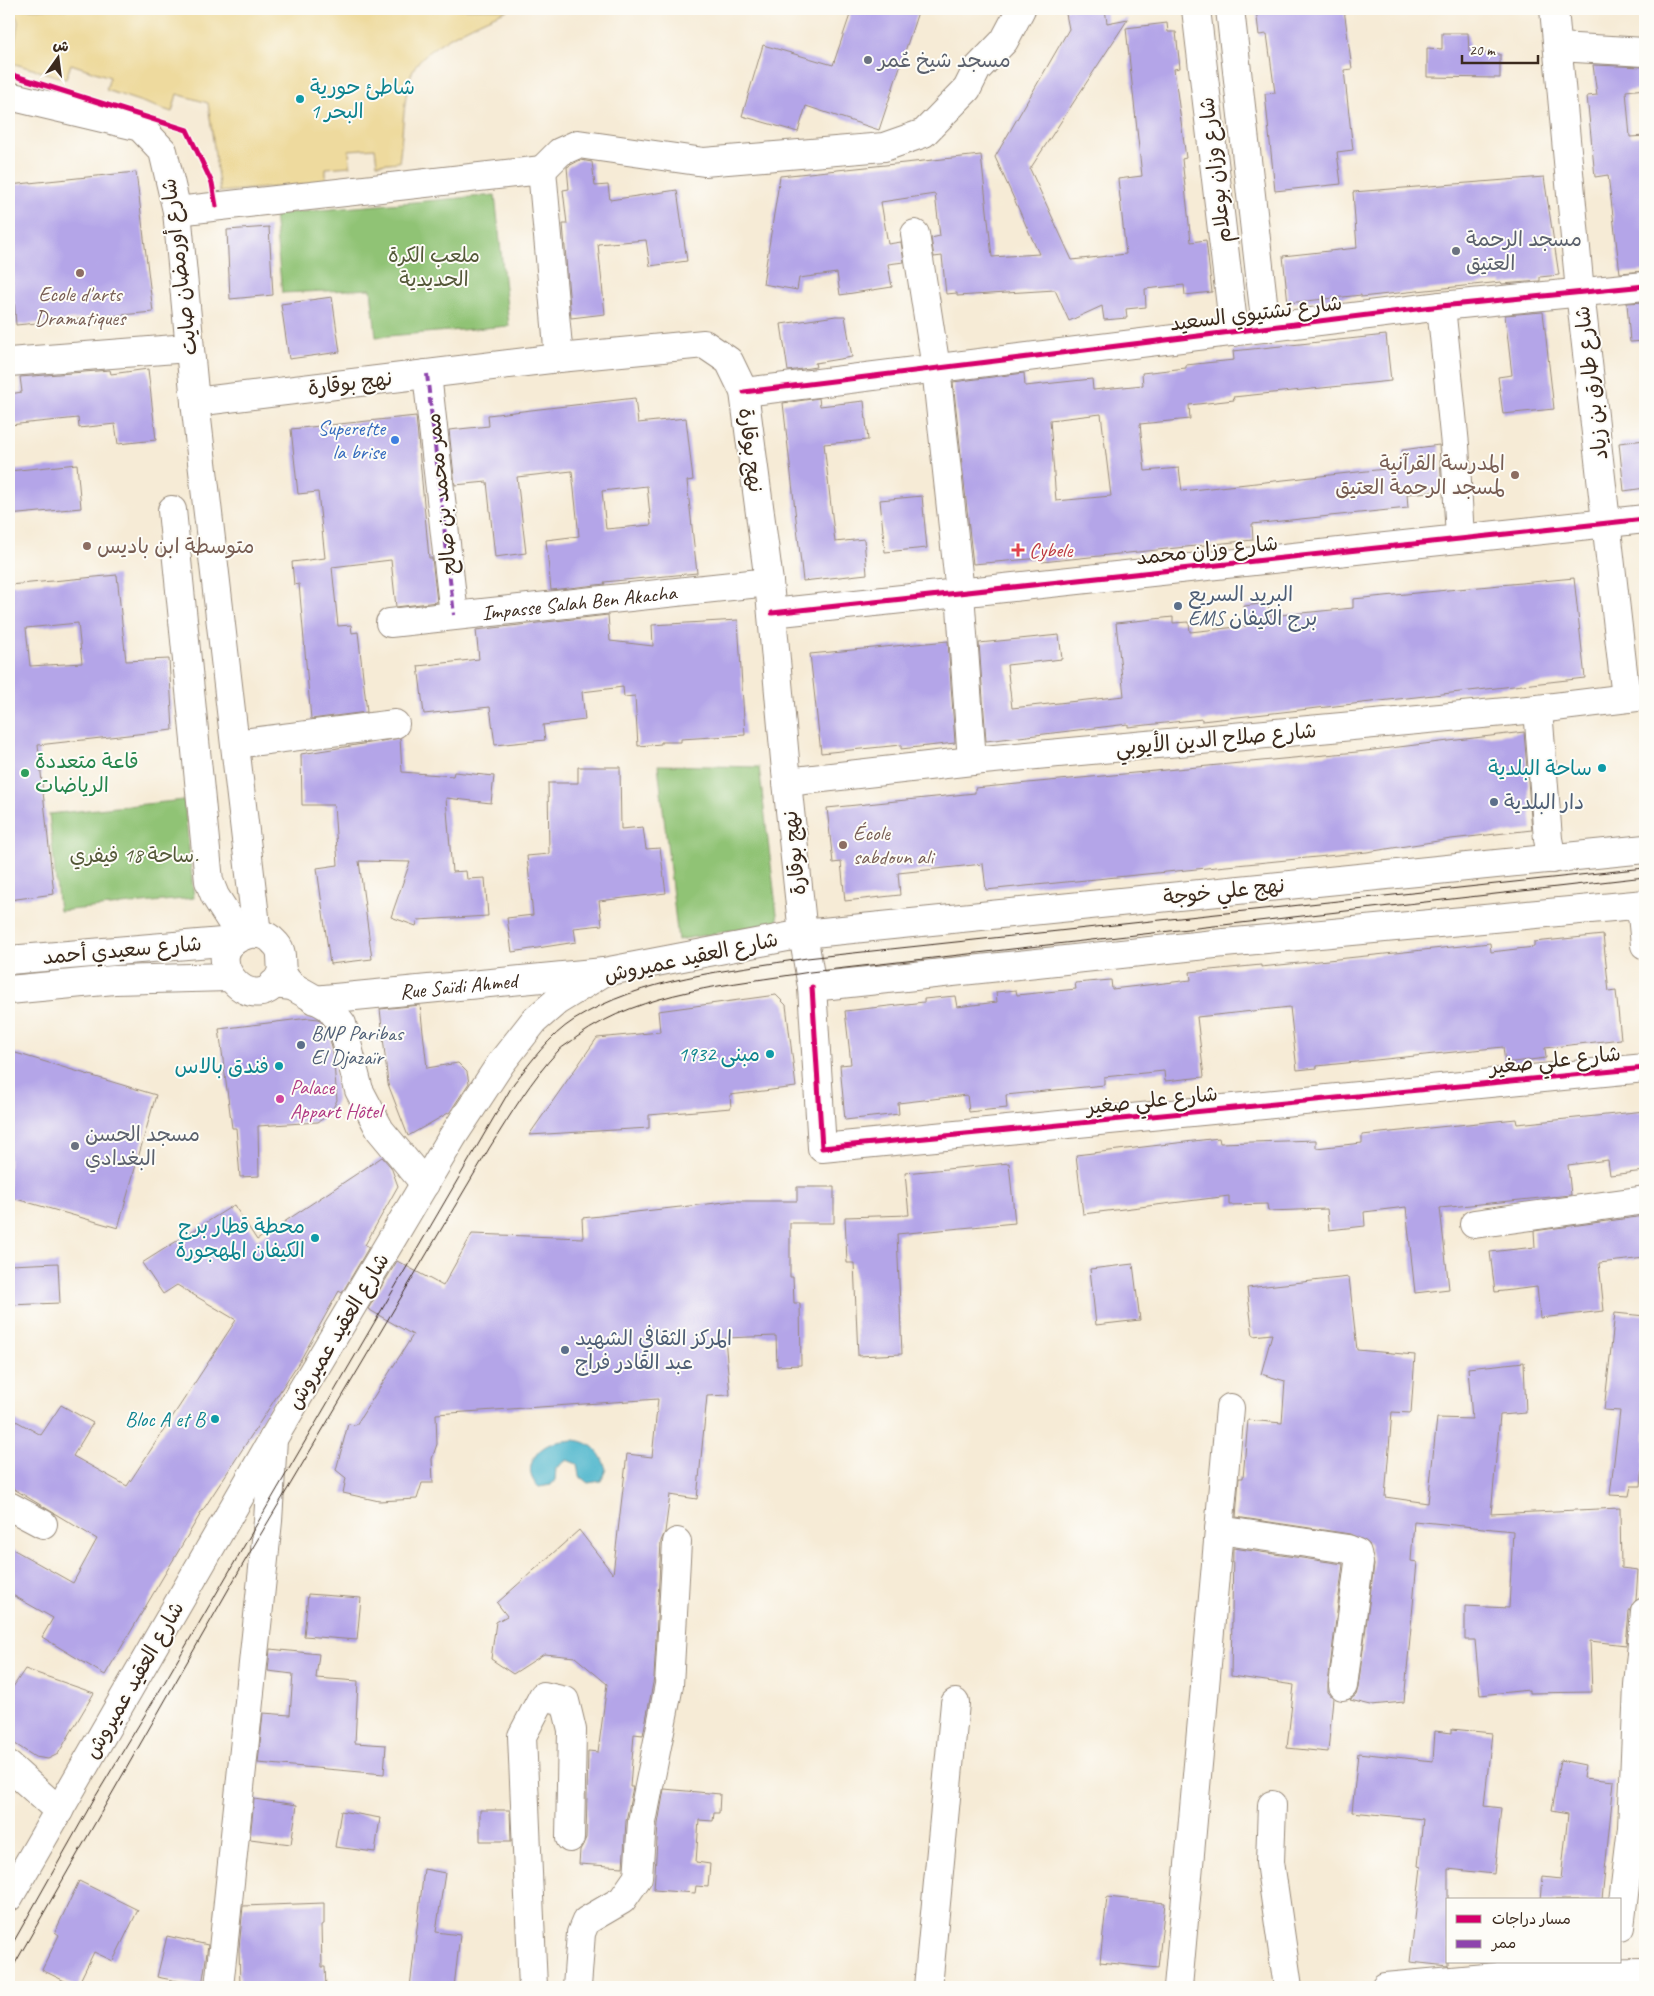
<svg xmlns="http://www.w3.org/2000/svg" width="1654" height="1996" font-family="Caveat,'Playpen Sans Arabic',sans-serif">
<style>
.green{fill:#90c374;stroke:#667649}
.sand{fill:#eeda9e;stroke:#94825e}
.water{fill:#4eb6cc;stroke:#447075}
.building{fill:#b4a5e8;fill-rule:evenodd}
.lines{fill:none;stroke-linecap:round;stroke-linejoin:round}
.minor-casing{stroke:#988a7a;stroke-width:30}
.major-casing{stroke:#988a7a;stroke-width:30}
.minor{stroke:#fff;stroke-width:28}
.major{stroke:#fff;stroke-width:28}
.tram{stroke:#3b2a1e;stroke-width:1}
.quiet{stroke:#8e44ad;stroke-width:4;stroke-dasharray:8 4;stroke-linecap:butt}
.cycleway-casing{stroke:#fdfcf7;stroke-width:8}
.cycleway{stroke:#d6006c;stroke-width:5}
.worship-dot{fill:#6b7280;stroke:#fdfcf7;stroke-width:2}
.culture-dot{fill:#0f9aa8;stroke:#fdfcf7;stroke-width:2}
.education-dot{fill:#8d6e63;stroke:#fdfcf7;stroke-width:2}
.shop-dot{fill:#3f7fe0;stroke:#fdfcf7;stroke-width:2}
.health-dot{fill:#e0444e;stroke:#fdfcf7;stroke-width:2}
.service-dot{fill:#5c6f8a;stroke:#fdfcf7;stroke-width:2}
.leisure-dot{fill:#2e9e5b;stroke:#fdfcf7;stroke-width:2}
.hotel-dot{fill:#d1479c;stroke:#fdfcf7;stroke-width:2}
.labels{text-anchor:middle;stroke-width:4;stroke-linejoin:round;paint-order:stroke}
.worship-label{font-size:21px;fill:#5b616d;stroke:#fdfcf7;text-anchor:start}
.culture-label{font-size:21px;fill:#0d838f;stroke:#fdfcf7;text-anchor:end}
.street-label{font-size:21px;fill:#3b2a1e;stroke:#fdfcf7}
.park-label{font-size:21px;fill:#545838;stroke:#fdfcf7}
.education-label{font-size:21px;fill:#785e54;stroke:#fdfcf7;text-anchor:start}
.shop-label{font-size:21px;fill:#366cbe;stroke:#fdfcf7;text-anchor:end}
.health-label{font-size:21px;fill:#be3a42;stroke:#fdfcf7;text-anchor:start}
.service-label{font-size:21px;fill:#4e5e75;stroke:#fdfcf7;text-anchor:start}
.leisure-label{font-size:21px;fill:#27864d;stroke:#fdfcf7;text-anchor:start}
.hotel-label{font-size:21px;fill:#b23c85;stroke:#fdfcf7;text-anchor:start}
</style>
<rect width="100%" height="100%" fill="#fdfcf7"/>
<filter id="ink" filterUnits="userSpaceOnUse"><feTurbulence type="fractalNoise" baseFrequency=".02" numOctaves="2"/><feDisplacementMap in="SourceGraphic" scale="10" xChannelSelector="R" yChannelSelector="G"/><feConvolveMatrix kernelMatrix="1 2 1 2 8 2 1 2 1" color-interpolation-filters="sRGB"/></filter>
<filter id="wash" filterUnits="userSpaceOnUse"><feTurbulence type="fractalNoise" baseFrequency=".0096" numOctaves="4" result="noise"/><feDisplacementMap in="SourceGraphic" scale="20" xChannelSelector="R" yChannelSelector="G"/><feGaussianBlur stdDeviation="1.12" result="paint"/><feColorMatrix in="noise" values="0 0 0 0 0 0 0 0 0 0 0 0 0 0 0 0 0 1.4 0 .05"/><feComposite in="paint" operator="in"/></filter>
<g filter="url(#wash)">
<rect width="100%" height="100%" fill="#f6ebd6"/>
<path class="green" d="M495,195L509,326L376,337L371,289L282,293L274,214Z
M658,765L759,767L778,922L678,940Z
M184,800L194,898L59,911L49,814Z"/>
<path class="sand" d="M14,9H510C485,19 424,45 413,70C403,92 403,137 399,162L377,164L375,148L349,150L350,166L326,168V183L220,192L208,103L177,94L172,112L106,90L110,77L71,64L66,79L12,63L18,22Z"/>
<path class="water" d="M573,1440C591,1441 601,1452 606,1469L601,1481L588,1483L579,1476L577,1464L567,1460L556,1468L555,1480L551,1485L539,1487C522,1473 533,1451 550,1444C557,1441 566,1441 573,1440Z"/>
<g id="blocks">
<path class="building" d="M852,9H919L879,130L806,106L798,132L742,116L763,45L833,65Z
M1065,9H1105L1107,23L1128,19L1030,169L1072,260L1126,254L1118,179L1142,176L1126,28L1167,23L1168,32H1176L1180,68L1174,69L1186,158L1182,159L1191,242L1206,240L1212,292L1185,295L1184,285L1145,289L1146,307L1126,309L1127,318L1104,320L1102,306L1069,321L1055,290L957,296V293L946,294L942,256L934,257L931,238L940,236L935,194L881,202L888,244L901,242L904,262L888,264L892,287L840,295L837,273L799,278L797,290L763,284L780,176L981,155L992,257L1039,254L995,157L1069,29Z
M1256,9H1344L1352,69L1344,70L1353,150L1337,152L1341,184L1275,191L1265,94L1275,93L1267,34L1259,35Z
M1442,33H1468L1469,52L1500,54V78L1427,77V48L1442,49Z
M1593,65L1645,67V89L1626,91L1630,137L1645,136V271L1620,273L1608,175L1595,177L1587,96L1597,95Z
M580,160L592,162L595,186L608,185L610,200L677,190L687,261L650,266L646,240L598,244L605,314L571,318L563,224H567L563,190L569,189L567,167Z
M136,172L153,312L16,325L9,234V185Z
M1544,177L1559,275L1540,277V281L1502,284L1501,282L1361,297V295L1288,303L1283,256L1357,248L1353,192Z
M269,227L273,295L230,299L227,230Z
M332,297L340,352L289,359L281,304Z
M1645,302V341L1630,342L1627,303Z
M1543,312L1554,409L1503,414L1498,377L1512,375L1505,315Z
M836,316H845L852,357L815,363L816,367L788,371L781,324Z
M1386,335L1391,381L1233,397L1234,400L1189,405L1190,419L1140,424L1145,471L1179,468L1182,491L1404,467L1402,450L1439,445L1442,491L1407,494L1408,508L1252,524L1253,540L1042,562V558L973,564L953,382L1024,373L1025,386L1092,379L1093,390L1143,385L1142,373L1186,368V365L1234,360L1233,351ZM1101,414L1111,496L1056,501L1050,420Z
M148,369L156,440L118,444L115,424L79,428L78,418L9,425V394L22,392L20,377L110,370L111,374Z
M635,398L638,423L686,418L693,480L687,481L697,573L604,582L605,584L551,590L546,540L579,536L572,471L517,477L526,553L495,557L487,482L455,485L449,430L489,426L488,415ZM647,486L651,525L606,529L602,491Z
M819,398L820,406L864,401L868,440L824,444L835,542L864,539L867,574L803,581L783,403Z
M416,416L429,558H432L437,602L396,607L391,560L332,567L338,626L351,625L352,633L358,632L367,712L311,719L299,584L294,585L292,562L325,558L318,492L298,494L291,429Z
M1645,440V488L1624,491L1619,443Z
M77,464L81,508L9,515V471Z
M922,496L927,548L885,552L880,500Z
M117,575L126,661L169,659L173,730L38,745L54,894L9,900V585ZM78,623L82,663L30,666L26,628Z
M1574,578L1585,678L1202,721V719L1128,727V724L986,741L979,643L1059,635L1062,659L1007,665L1012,708L1124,696L1116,623L1173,617V623L1189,622L1190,632L1246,626L1244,606L1268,603L1270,616L1353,608V599Z
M608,615L610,641L653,646L652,625L738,620L745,735L681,739V742H661V744L638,746L635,696L624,697L623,687L582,692L585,720L543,725L545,740L495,745L490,707L424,714L418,666L479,659L476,630Z
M948,641L955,743L901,749V745L821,753L810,654Z
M1524,732L1532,830L1451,839L1367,852L986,890L983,864L898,873L900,895L845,901L841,862L833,863L827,808L975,793V788L1357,752Z
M400,738L402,772L453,776L454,772L494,776L491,803L446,798L452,872L466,871L467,879L485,878L488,916L418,920L416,926L391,917L410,862L359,861L372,959L330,964L317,868L338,865L334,805H302L301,754Z
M578,767H620L621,829L643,827L646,849L660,848L666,893L599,901L602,925L574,928L576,942L512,952L507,918L533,915L527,856L549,854L548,783H578Z
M1603,935L1609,992L1616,991L1621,1039L1545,1048L1546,1058L1505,1063L1503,1047L1317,1066V1068L1297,1070L1290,1007L1197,1017L1204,1077L1165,1081L1164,1071L1104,1077V1085L1006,1095L1007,1108L969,1112L967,1095L898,1103L899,1114L845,1120L840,1065L851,1064L845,1011L924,1002V999L955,996L957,1007L997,1002L996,992L1016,990L1017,995L1076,989L1075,983L1111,980L1112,989L1191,980L1190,972L1261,965V967L1490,943L1491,952L1534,947V942Z
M776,995L786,1005L796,1087L730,1095L731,1108L649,1115V1128L529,1135L597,1038L660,1032L658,1011Z
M420,1005L427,1068L458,1063L467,1072L469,1083L450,1112L408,1136L388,1084L380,1009Z
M309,1018L319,1019L328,1031L333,1052L337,1100L330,1114L318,1122L258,1126L259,1176L240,1177L236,1128H232L219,1029Z
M9,1051L156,1095L118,1228L9,1197Z
M1645,1111V1171L1610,1175L1608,1160L1568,1165L1571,1195L1440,1208L1449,1289L1415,1293L1406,1207L1364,1212L1365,1226L1329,1230L1327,1209L1268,1211L1267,1204L1229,1205V1196L1083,1214L1076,1155L1219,1138L1220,1143L1316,1140V1148L1362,1143V1135L1516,1119L1517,1124Z
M382,1157L391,1167L398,1186L365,1245L369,1247L342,1293L339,1291L301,1359L201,1513L105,1675L42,1637L53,1618L9,1593V1547L73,1583L97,1539L9,1486V1417L41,1435L61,1405L93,1423L73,1456L127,1486L236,1320L177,1285L163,1294L142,1263L234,1205L257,1240Z
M1009,1163L1015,1223L897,1234L902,1354L858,1356L854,1263H847L845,1217L909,1215L905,1173Z
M797,1187H834V1223H790V1277H793L794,1303H800L801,1365L777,1366L776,1336L725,1338L730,1395L707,1396L697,1499L670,1495L665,1532L661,1541L654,1678L643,1735L634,1734L630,1787H633L626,1821L623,1867L579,1864L580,1850L586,1838L588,1751L598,1752L607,1684L575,1657L544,1654L513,1674L491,1659L496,1622L507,1616L497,1603L579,1530L613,1574L627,1454L652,1457L658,1399L436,1414L437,1444L432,1459L433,1483H422L417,1499L379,1501L343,1493L346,1478L336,1470L348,1424L356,1425L413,1335L368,1309L397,1261L443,1286L472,1234L583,1238L582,1218L734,1201H797Z
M1645,1216V1258L1599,1263L1604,1311L1540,1318L1537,1287L1495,1292L1490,1252L1535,1247L1534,1231Z
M58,1263L60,1303L9,1305V1265Z
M1133,1264L1140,1320L1096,1325L1090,1269Z
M1349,1277L1357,1350L1415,1355L1411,1413L1392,1412L1385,1497L1428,1503L1437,1418L1472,1419L1468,1368L1524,1362L1526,1413L1500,1415L1491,1514L1620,1508L1621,1568L1638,1570L1636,1600L1629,1611L1626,1645L1590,1641L1592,1692L1529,1693V1690L1480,1695L1475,1640H1465V1606L1509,1608L1513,1531L1414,1521L1411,1561L1417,1562L1404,1702L1371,1705L1350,1700L1356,1695L1358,1688L1374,1565L1369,1544L1350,1534L1236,1517L1239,1478H1243L1248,1420L1282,1423L1285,1381L1261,1374L1272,1334L1253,1336L1247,1288Z
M1615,1313L1645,1316V1450L1641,1486H1631L1629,1496L1610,1495L1620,1411L1604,1410Z
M1233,1548L1343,1564L1328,1684V1692L1333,1698L1328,1752L1287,1748L1294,1685L1231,1676Z
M308,1594L361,1598L357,1640L304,1636Z
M270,1649L319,1654L316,1678L358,1681L355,1743L386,1745L384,1774L258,1763L263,1713L290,1715L293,1674L268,1671Z
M25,1669L94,1693L58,1754L48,1759L35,1757L9,1740V1693Z
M1452,1729L1492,1733L1484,1806L1501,1808L1494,1874L1448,1869V1966L1410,1962L1421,1867L1418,1866L1423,1819L1352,1812L1358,1753L1433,1761L1435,1731L1452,1733Z
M1560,1760L1585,1765L1583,1778L1614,1781L1602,1900H1541L1543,1877L1561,1879L1568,1814L1551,1811Z
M664,1789L720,1794L719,1813H714L713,1821L699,1820L696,1862L710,1864L708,1887L696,1886L695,1893L654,1890L658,1824Z
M254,1799L297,1805L291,1844L250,1839Z
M480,1810H510L511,1841H480Z
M341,1811L380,1818L375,1852L335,1847Z
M424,1869L445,1873L436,1932L460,1935L454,1987H410Z
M79,1881L138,1910L113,1961L94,1952L77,1987L42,1970L59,1935L55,1932Z
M1107,1897L1165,1903L1158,1968L1100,1962Z
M324,1903V1924L321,1925L322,1967H325L326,1987H240L239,1949L243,1906Z
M167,1936L208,1945L202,1986L157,1977Z"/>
</g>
</g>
<g filter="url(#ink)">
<use href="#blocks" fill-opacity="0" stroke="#988a7a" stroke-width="1"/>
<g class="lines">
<g class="minor-casing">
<g id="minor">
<path d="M1196,9L1234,332"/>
<path d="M1230,9L1266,328"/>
<path d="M1554,9L1580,292L1626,698"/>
<path d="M1558,47L1645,52"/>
<path d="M542,170L560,152L578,144L704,162L884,147L924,133L967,89L977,69L1004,41L1021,9"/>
<path d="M177,211L542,170L559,358"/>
<path d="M915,234L936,368L960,593L972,761"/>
<path d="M1441,306L1455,445L1460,539"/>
<path d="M9,362L188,348"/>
<path d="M427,374L454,615"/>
<path d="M744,392L1441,306L1645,286"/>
<path d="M195,402L257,934"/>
<path d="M172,510L209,881L215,896L241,937"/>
<path d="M772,613L1645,519"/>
<path id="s1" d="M390,623L769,582"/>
<path d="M1538,709L1548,839L1552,859"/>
<path d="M235,744L395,724"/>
<path d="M787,782L972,761L1538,709L1645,696"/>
<path d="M1641,905L1645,945"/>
<path d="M9,960L234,941"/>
<path d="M282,971C257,1030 191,951 246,935C256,932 267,934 274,942C284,951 280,959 282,970C283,976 288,982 292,986"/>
<path d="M273,984L292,986L329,1007L342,1024L359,1090L380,1130L425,1184"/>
<path d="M812,987L822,1148L1645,1068"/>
<path d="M9,990L114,980L229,977"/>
<path id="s2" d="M314,1000L604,972"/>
<path d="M1474,1224L1645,1200"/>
<path d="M9,1506L43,1524"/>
<path d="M1219,1530L1348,1549L1357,1553L1359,1563L1343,1686"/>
<path d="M9,1766L59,1811"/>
<path d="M1272,1805L1270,1862L1288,1987"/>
<path d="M1620,1927L1632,1828L1638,1685L1645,1612"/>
<path d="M219,1987L268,1521L273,1439"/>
<path d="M533,1987L522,1736L543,1696L565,1701L572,1730L570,1838"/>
<path d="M577,1987L581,1933L586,1921L622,1900L638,1877L642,1822L669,1685L677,1542"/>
<path d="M928,1987L955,1703"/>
<path d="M1178,1987L1230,1408"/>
<path d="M1385,1987L1529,1974L1645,1972"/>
</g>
</g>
<g class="major-casing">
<path id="major" d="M9,96L140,127L163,151L177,211L195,402L559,358L704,344L729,361L744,392L769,582L787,782L803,934L812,987L1224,943L1645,904
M9,1897L273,1439L453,1136L501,1063L534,1021L557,1001L604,972L803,934L1645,849"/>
</g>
<use href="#minor" class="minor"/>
<use href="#major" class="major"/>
<path class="tram" d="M9,1950L94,1799L163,1685L514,1083C532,1061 549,1036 574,1020C643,977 728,971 807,958L1645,868
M9,1974L239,1571L490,1147C511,1114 531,1080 558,1051C563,1046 571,1042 577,1037C643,990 731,985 810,972L1645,877"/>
<path class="quiet" d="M427,374L454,615"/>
<g class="cycleway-casing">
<path id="cycleway" d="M9,74L187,130L212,183L216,206
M744,392L1441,306L1645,286
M772,613L1645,519
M812,987L822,1148L1645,1068"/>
</g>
<use href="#cycleway" class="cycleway"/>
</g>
</g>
<g class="worship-dot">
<circle cx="868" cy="60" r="5"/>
<circle cx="1456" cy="251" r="5"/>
<circle cx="75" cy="1146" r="5"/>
</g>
<g class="culture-dot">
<circle cx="300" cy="99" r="5"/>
<circle cx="1602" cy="768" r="5"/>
<circle cx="770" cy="1054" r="5"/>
<circle cx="279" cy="1066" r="5"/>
<circle cx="315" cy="1238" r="5"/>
<circle cx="215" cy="1419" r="5"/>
</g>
<g class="education-dot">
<circle cx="80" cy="273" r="5"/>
<circle cx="1515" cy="475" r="5"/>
<circle cx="87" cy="546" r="5"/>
<circle cx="843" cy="845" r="5"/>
</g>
<circle class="shop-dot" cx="395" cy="440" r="5"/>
<path class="health-dot" d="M1015.5 542.5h5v5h5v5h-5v5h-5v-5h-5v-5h5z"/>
<g class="service-dot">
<circle cx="1178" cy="606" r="5"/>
<circle cx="1494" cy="802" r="5"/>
<circle cx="301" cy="1045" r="5"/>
<circle cx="565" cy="1350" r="5"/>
</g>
<circle class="leisure-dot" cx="25" cy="773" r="5"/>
<circle class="hotel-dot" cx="280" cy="1099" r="5"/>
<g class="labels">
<g class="worship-label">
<text x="878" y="67">مسجد شيخ عُمر</text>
<text x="1466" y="246">مسجد الرحمة<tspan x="1466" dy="24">العتيق</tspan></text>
<text x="85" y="1141">مسجد الحسن<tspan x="85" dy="24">البغدادي</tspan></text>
</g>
<g class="culture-label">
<text x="310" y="94" text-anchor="start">شاطئ حورية<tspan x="310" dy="24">البحر 1</tspan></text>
<text x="1592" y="775">ساحة البلدية</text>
<text x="760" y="1061">مبنى 1932</text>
<text x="269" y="1073">فندق بالاس</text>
<text x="305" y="1233">محطة قطار برج<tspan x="305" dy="24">الكيفان المهجورة</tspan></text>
<text x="205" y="1426">Bloc A et B</text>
</g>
<g class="street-label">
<text transform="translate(1215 170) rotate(-97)" y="7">شارع وزان بوعلام</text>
<text transform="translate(179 267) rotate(-97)" y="7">شارع أورمضان صايت</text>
<text transform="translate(1256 313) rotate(-7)" y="7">شارع تشتيوي السعيد</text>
<text transform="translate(350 383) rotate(-7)" y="7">نهج بوقارة</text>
<text transform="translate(1591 383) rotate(-97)" y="7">شارع طارق بن زياد</text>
<text transform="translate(751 450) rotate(83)" y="7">نهج بوقارة</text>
<text transform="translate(441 494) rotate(-96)" y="7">ممر محمد بن صالح</text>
<text transform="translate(1207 550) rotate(-6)" y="7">شارع وزان محمد</text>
<text dy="7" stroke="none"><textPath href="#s1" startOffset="190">Impasse Salah Ben Akacha</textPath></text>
<text transform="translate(1216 739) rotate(-5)" y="7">شارع صلاح الدين الأيوبي</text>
<text transform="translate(794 853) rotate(-96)" y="7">نهج بوقارة</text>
<text transform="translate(1224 891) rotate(-6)" y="7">نهج علي خوجة</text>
<text transform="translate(122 950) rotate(-5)" y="7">شارع سعيدي أحمد</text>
<text transform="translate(691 957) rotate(-12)" y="7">شارع العقيد عميروش</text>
<text dy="7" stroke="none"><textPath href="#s2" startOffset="145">Rue Saïdi Ahmed</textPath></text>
<text transform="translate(1555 1060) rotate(-6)" y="7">شارع علي صغير</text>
<text transform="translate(1152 1100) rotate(-6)" y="7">شارع علي صغير</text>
<text transform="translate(338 1331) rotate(-59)" y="7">شارع العقيد عميروش</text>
<text transform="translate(134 1680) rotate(-60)" y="7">شارع العقيد عميروش</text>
</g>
<g class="park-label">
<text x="434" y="262">ملعب الكرة<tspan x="434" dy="24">الحديدية</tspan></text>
<text x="134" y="862">ساحة 18 فيفري.</text>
</g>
<g class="education-label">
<text x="80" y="301" text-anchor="middle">Ecole d'arts<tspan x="80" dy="24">Dramatiques</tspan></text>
<text x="1505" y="470" text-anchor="end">المدرسة القرآنية<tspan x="1505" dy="24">لمسجد الرحمة العتيق</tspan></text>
<text x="97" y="553">متوسطة ابن باديس</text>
<text x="853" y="840">École<tspan x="853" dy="24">sabdoun ali</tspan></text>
</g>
<g class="shop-label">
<text x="385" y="435">Superette<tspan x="385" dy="24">la brise</tspan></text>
</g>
<g class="health-label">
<text x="1029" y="557">Cybele</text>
</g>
<g class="service-label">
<text x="1188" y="601">البريد السريع<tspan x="1188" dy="24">EMS برج الكيفان</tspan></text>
<text x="1504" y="809">دار البلدية</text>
<text x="311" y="1040">BNP Paribas<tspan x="311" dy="24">El Djazaïr</tspan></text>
<text x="575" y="1345">المركز الثقافي الشهيد<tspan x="575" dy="24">عبد القادر فراج</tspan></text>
</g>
<g class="leisure-label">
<text x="35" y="768">قاعة متعددة<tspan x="35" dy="24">الرياضات</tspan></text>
</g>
<g class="hotel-label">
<text x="290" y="1094">Palace<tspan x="290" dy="24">Appart Hôtel</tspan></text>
</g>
</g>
<rect width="1654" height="1996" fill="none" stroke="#fdfcf7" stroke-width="30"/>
<rect x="1446" y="1898" width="175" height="65" fill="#fdfcf7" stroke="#afa8a0"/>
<rect x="1456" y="1915" width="25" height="8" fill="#d6006c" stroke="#afa8a0"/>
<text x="1492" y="1924" font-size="15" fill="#3b2a1e">مسار دراجات</text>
<rect x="1456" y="1940" width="25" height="8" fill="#8e44ad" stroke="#afa8a0"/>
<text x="1492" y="1948" font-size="15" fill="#3b2a1e">ممر</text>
<g transform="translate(58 58) rotate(14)" stroke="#fdfcf7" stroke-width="4" paint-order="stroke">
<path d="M0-4L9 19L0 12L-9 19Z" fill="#3b2a1e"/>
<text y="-8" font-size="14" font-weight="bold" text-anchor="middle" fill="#3b2a1e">ش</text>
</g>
<path d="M1462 55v8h76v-8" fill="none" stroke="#3b2a1e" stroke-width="2.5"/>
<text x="1469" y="55" font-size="15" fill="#3b2a1e" stroke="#fdfcf7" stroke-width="4" paint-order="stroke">20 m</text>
</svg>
